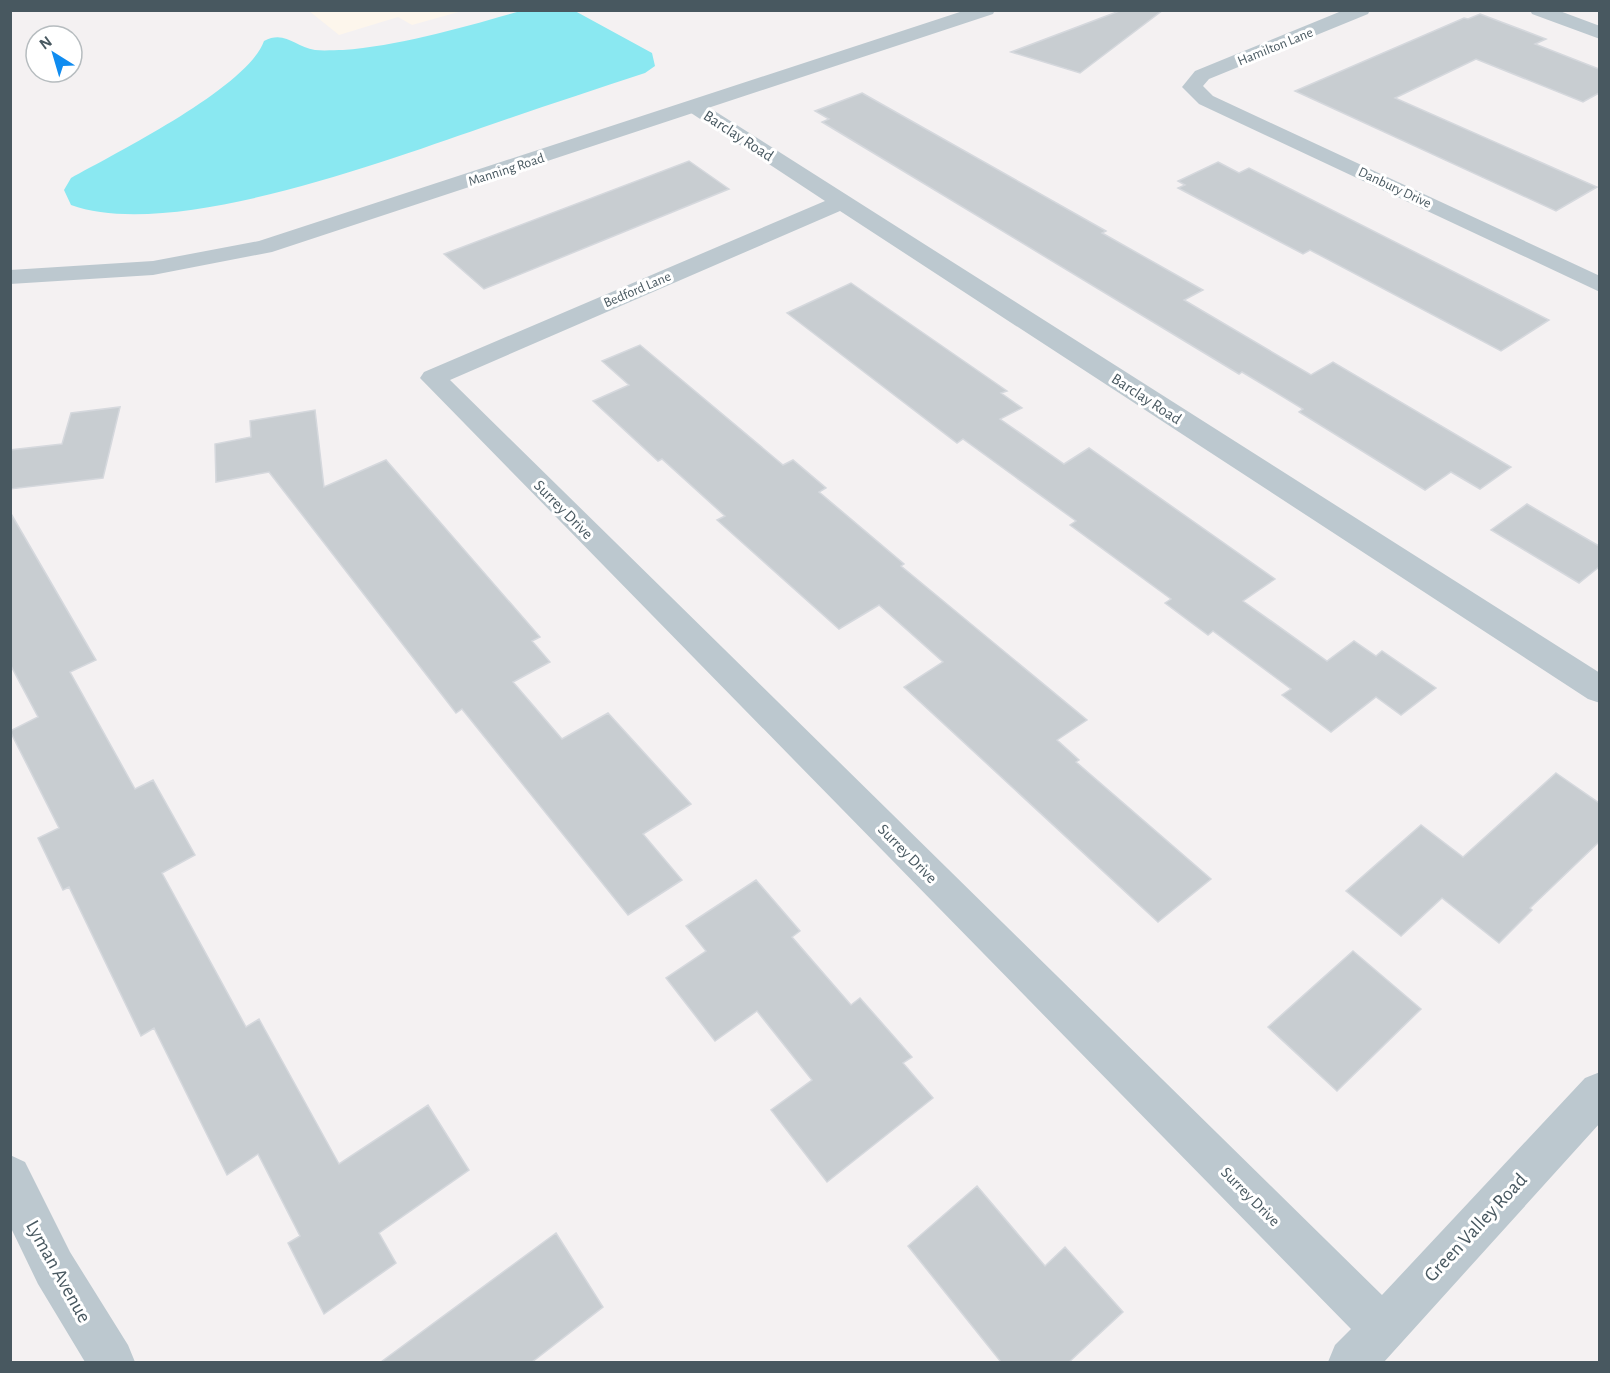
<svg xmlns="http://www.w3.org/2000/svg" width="1610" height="1373" font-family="'Alegreya Sans',sans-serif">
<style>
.commercial{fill:#fdf6ec}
.water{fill:#8ae8f1}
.building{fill:#c8cdd1;stroke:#d5d8dd;stroke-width:1.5}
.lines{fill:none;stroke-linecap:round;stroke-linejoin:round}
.minor{fill:#bcc8cf;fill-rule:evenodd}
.tertiary{fill:#bcc8cf;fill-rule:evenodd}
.labels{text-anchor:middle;stroke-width:6;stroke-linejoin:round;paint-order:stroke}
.far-street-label{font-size:14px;fill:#485860;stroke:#fff}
.street-label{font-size:16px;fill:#485860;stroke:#fff}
.near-street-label{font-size:20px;fill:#485860;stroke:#fff}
</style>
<rect width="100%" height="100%" fill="#f4f1f2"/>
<path class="commercial" d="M309,11H462L412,25L398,17L339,35Z"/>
<path class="water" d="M524,10L575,11L652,53L655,66L645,73C590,91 536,109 481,128C382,162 171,241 71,205L64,190L71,178C116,153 248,87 264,41C285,30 295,47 315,50C324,51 335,50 343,50C400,46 468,26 524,10Z"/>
<path class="building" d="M1122,10H1163L1080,73L1011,52Z
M1480,14L1546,39L1535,44L1599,69V93L1583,102L1476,59L1395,98L1597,187L1556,211L1295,91L1464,18L1468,19Z
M862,93L1106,231L1102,233L1203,290L1184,300L1311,375L1333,362L1511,467L1480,489L1451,472L1425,490L1299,412L1303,409L1242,372L1239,374L822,122L829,119L815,111Z
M689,161L729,189L484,289L444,254Z
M1218,162L1239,173L1249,168L1549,320L1501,351L1310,250L1303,254L1178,188L1185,185L1178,181Z
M851,283L1007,391L1001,393L1022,408L1000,419L1064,464L1089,448L1275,579L1243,601L1327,661L1354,641L1376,656L1382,651L1436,688L1401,715L1376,697L1331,732L1282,695L1291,689L1213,631L1208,635L1165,603L1171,599L1070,525L1076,521L963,439L957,443L787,313Z
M640,345L783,465L793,460L826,488L819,492L904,564L901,566L1087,720L1057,740L1079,760L1076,762L1211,879L1158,922L904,687L943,662L879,605L839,629L717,520L725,516L662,459L658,461L593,401L629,385L602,361Z
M120,407L103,478L10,489V450L62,444L71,413Z
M315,410L324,487L386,460L540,637L532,641L550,662L513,682L562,739L608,713L691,804L643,834L682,880L628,915L462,709L456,713L269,472L216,482L215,444L251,437L250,421Z
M1527,504L1599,546V567L1579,583L1491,530Z
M10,512L96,660L70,672L135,789L153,780L195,855L162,873L246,1027L259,1019L339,1164L428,1105L469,1170L379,1233L396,1263L324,1314L288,1243L300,1236L258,1154L227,1175L154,1028L141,1036L69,887L63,890L38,838L59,828L10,731L38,717L10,664Z
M1556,773L1599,803V842L1530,908L1532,910L1499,943L1442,898L1401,936L1346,891L1421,825L1463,857Z
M756,880L800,931L792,937L851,1005L860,998L912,1057L903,1063L933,1098L827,1182L771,1110L812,1080L757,1011L715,1041L666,978L706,951L686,926Z
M1353,951L1421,1009L1337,1091L1268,1027Z
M977,1186L1045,1266L1065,1247L1123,1312L1069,1362H1001L908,1246Z
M556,1233L603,1307L532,1362H381Z"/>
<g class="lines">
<path class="minor" d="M1344,10H1370L1368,14L1209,79L1203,86L1213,96L1600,276V292L1199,104L1182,87L1195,71Z
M1530,10H1557L1600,26V39L1532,14Z
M695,101L702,103L1600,673V703L1588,699L840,211L450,380L1382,1295L1585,1078L1600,1072V1123L1384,1362H1328L1335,1345L1351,1329L420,378L424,372L825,201L688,111L685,107L688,103Z
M10,1155L25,1162L70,1252L128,1345L135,1362H85L38,1284L10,1226Z"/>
<path class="tertiary" d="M966,10H995L993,14L272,252L153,275L10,284V270L153,261L259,241Z"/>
</g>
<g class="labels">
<g class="far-street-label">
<text transform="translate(1275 46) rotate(-22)" y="5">Hamilton Lane</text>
<text transform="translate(506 169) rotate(-18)" y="5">Manning Road</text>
<text transform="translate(1395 187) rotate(25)" y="5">Danbury Drive</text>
<text transform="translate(637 289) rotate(-23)" y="5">Bedford Lane</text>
</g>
<g class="street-label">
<text transform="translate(739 135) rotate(33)" y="6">Barclay Road</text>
<text transform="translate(1147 398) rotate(33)" y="6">Barclay Road</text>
<text transform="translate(564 509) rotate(45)" y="6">Surrey Drive</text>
<text transform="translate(908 853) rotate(45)" y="6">Surrey Drive</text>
<text transform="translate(1251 1196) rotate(45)" y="6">Surrey Drive</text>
</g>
<g class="near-street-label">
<text transform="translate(1475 1227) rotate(-47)" y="7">Green Valley Road</text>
<text transform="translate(59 1271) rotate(61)" y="7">Lyman Avenue</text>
</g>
</g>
<rect width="1610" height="1373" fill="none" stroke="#485860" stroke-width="24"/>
<g transform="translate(54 54) rotate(323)"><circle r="28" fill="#ffffff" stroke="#b6bcbf" stroke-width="1.5"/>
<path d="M0-4.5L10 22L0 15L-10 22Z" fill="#108cf0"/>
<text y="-9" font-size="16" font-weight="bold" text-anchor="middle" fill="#485860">N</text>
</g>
</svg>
